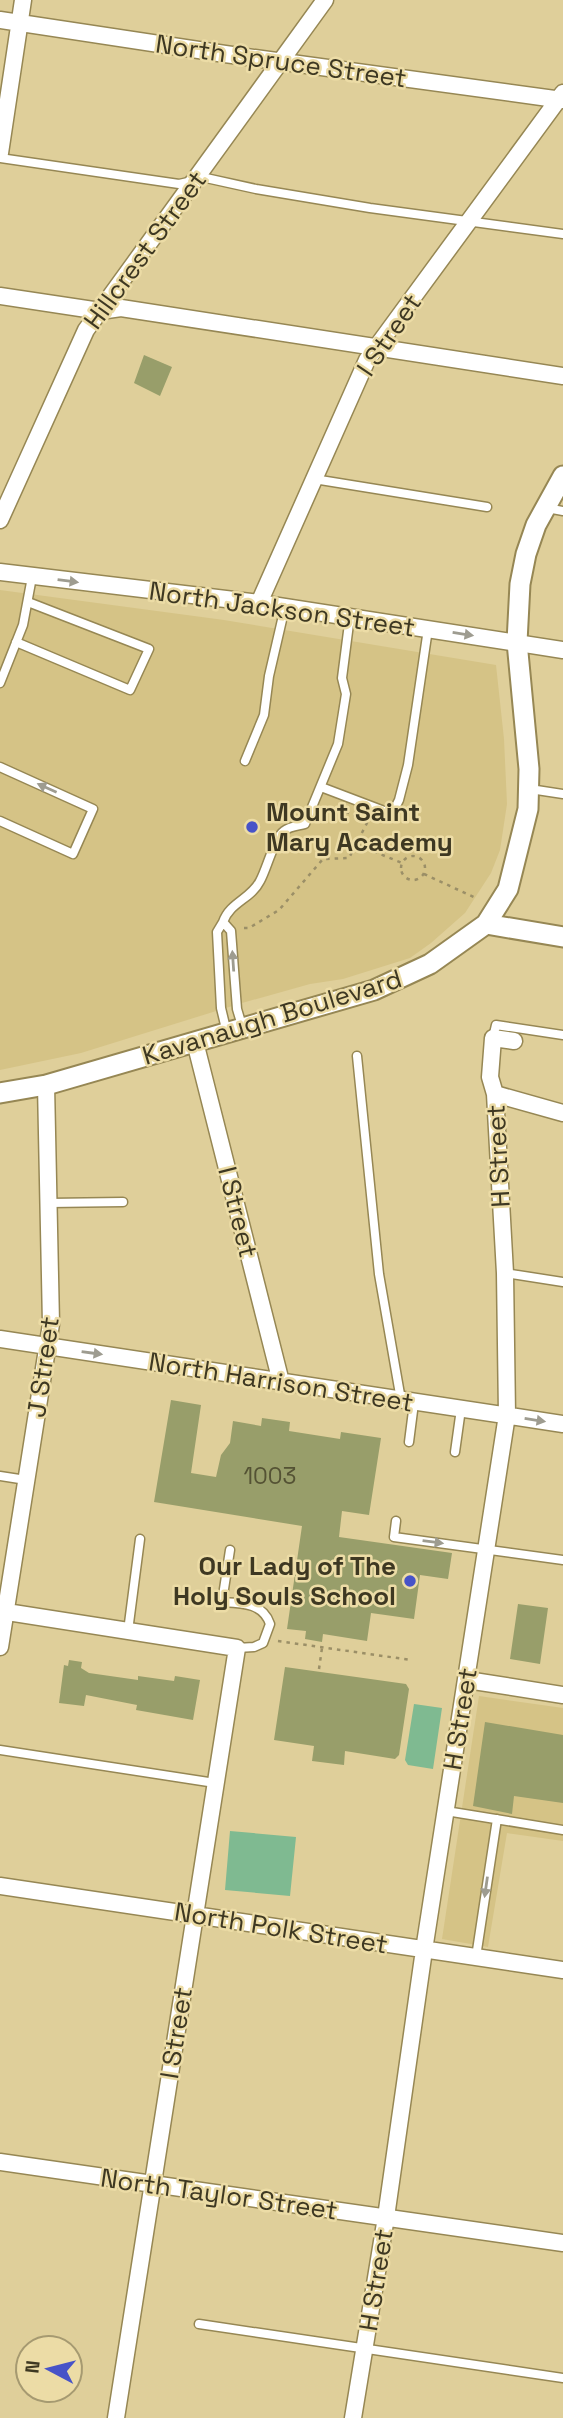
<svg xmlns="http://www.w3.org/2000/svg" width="563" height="2418" font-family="'Space Grotesk',sans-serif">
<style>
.built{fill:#d5c386}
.green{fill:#7fba91}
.building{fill:#989e6a}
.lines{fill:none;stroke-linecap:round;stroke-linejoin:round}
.service-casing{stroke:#968754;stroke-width:11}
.minor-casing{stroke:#968754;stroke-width:19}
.tertiary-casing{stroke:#968754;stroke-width:23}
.path{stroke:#9b8f67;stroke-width:2.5;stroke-dasharray:3.5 5;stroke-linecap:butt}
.service{stroke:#fff;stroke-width:8}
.minor{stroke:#fff;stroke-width:16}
.tertiary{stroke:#fff;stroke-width:19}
.oneway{fill:#9e9c90}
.poi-dot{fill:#4753c8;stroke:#ecdca6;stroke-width:2.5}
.labels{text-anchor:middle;stroke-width:5;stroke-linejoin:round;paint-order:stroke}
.number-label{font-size:23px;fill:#545234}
.street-label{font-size:26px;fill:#3e3822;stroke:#ecdca6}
.poi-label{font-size:26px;font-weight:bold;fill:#3e3822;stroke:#ecdca6;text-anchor:start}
</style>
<rect width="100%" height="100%" fill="#dfcf9a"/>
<path class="built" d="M0,590L224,620L496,665L504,739L507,804L500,850L491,873L465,913L431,943L410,958L343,979L310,984L242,1003L81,1053L0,1070Z
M479,1696L563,1708V1841L507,1833L488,1947L442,1939Z"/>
<path class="green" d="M414,1704L442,1708L433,1769L408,1765L405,1760Z
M230,1831L296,1837L290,1896L225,1890Z"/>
<path class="building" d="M144,355L172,367L160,396L134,383Z
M171,1400L201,1405L191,1473L216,1477L221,1455L230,1443L233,1421L261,1426L262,1418L290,1422L289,1431L340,1439L341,1432L381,1438L369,1515L342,1511L339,1537L452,1553L448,1579L420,1575L414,1619L371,1613L367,1641L323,1634L322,1642L305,1639L306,1631L287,1629L302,1526L154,1502Z
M518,1604L548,1608L540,1664L510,1659Z
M69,1660L82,1662L81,1668L89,1673L138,1680V1676L174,1681L175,1676L200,1680L193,1720L136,1710L137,1705L86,1695L84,1706L59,1703L64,1665L68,1666Z
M285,1667L406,1684L409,1689L399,1755L395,1759L345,1751L344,1765L312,1761L314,1746L274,1740Z
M485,1722L563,1735V1803L514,1796L512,1814L473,1806Z"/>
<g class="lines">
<g class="service-casing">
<path id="service" d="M0,158L179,184L206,178L256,189L370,208L563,234
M314,479L487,507
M547,508L563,511
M16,642L130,690L149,649L28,602
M0,683L23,625L32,577
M245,761L264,715L269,676L285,607
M0,767L93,809L73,854L0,821
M321,787L392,814L399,800L408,765L428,629
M530,789L563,794
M223,922C230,902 251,899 260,881C267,869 274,838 284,831C290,826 298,826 305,824L338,744L346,694L342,678L350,616
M227,1033L221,1008L217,932L223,922L231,931L237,1009L243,1029
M493,1038L496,1025L563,1035
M357,1056L379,1274L401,1400
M49,1203L123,1202
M505,1273L563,1282
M409,1442L414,1403
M455,1452L461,1409
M0,1476L26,1480
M396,1521L394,1537L563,1560
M230,1550L222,1602C242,1603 263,1603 270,1624L263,1643L254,1647L237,1648
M128,1631L140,1539
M0,1750L215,1783
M446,1811L563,1830
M476,1957L497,1819
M199,2324L563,2378"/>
</g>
<g class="minor-casing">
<path id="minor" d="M0,20L225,54L563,100
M0,153L23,0
M0,296L100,311L121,308L563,376
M0,520L86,330L325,0
M0,572L259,603L563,650
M259,603L367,360L563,93
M195,1042L281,1382
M495,1094L563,1113
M0,1339L563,1424
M0,1611L237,1648L116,2418
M0,1647L51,1324L46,1085
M467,1680L563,1695
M0,1886L563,1970
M0,2162L563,2243
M353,2418L386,2217L424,1950L507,1415L505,1273L495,1094L490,1077L493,1038L514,1041"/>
</g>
<g class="tertiary-casing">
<path id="tertiary" d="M486,924L563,937
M0,1093L46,1085L374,990L430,964L486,924L508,889L528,809L529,769L517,642L520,584L526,554L536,525L563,476"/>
</g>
<path class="path" d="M358,845L402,863
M401 868a12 12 0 1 1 24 0a12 12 0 1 1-24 0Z
M424,874L478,899
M244,928H249L279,910L323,859L349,858L368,821L339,809
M278,1641L411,1660
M319,1669L322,1648"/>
<use href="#service" class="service"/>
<use href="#minor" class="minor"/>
<use href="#tertiary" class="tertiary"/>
</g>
<defs><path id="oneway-solid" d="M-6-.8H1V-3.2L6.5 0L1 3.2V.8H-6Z" transform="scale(1.75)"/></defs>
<g class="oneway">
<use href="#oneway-solid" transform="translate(68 581) rotate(7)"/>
<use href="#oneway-solid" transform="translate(463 634) rotate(9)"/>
<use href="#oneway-solid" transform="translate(47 788) rotate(-156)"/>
<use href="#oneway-solid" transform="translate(233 961) rotate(-94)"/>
<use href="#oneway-solid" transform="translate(92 1353) rotate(8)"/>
<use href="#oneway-solid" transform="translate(535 1420) rotate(9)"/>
<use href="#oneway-solid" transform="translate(433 1542) rotate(7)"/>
<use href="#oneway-solid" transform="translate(486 1887) rotate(98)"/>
</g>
<g class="poi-dot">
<circle cx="252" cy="827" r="7"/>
<circle cx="410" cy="1581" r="7"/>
</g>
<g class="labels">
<g class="number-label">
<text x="270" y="1484">1003</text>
</g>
<g class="street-label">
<text transform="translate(281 61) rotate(8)" y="9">North Spruce Street</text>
<text transform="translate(145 250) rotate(-54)" y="9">Hillcrest Street</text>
<text transform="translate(389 335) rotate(-56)" y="9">I Street</text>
<text transform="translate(282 609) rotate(8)" y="9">North Jackson Street</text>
<text transform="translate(272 1017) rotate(-17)" y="9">Kavanaugh Boulevard</text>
<text transform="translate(498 1156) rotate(-93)" y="9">H Street</text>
<text transform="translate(238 1212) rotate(76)" y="9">I Street</text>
<text transform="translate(43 1367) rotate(-82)" y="9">J Street</text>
<text transform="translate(281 1382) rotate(9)" y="9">North Harrison Street</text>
<text transform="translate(460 1719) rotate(-81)" y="9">H Street</text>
<text transform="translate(281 1928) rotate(9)" y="9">North Polk Street</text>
<text transform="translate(176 2033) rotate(-81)" y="9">I Street</text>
<text transform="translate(219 2194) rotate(8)" y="9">North Taylor Street</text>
<text transform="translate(376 2280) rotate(-81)" y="9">H Street</text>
</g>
<g class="poi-label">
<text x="266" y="821">Mount Saint<tspan x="266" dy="30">Mary Academy</tspan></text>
<text x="396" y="1575" text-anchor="end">Our Lady of The<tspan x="396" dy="30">Holy Souls School</tspan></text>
</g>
</g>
<g transform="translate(49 2369) rotate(277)"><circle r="33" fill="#ecdca6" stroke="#a69a71" stroke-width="2"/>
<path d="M0-5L12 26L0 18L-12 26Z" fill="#4753c8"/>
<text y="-10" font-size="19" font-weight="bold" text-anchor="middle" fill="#3e3822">N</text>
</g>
</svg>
